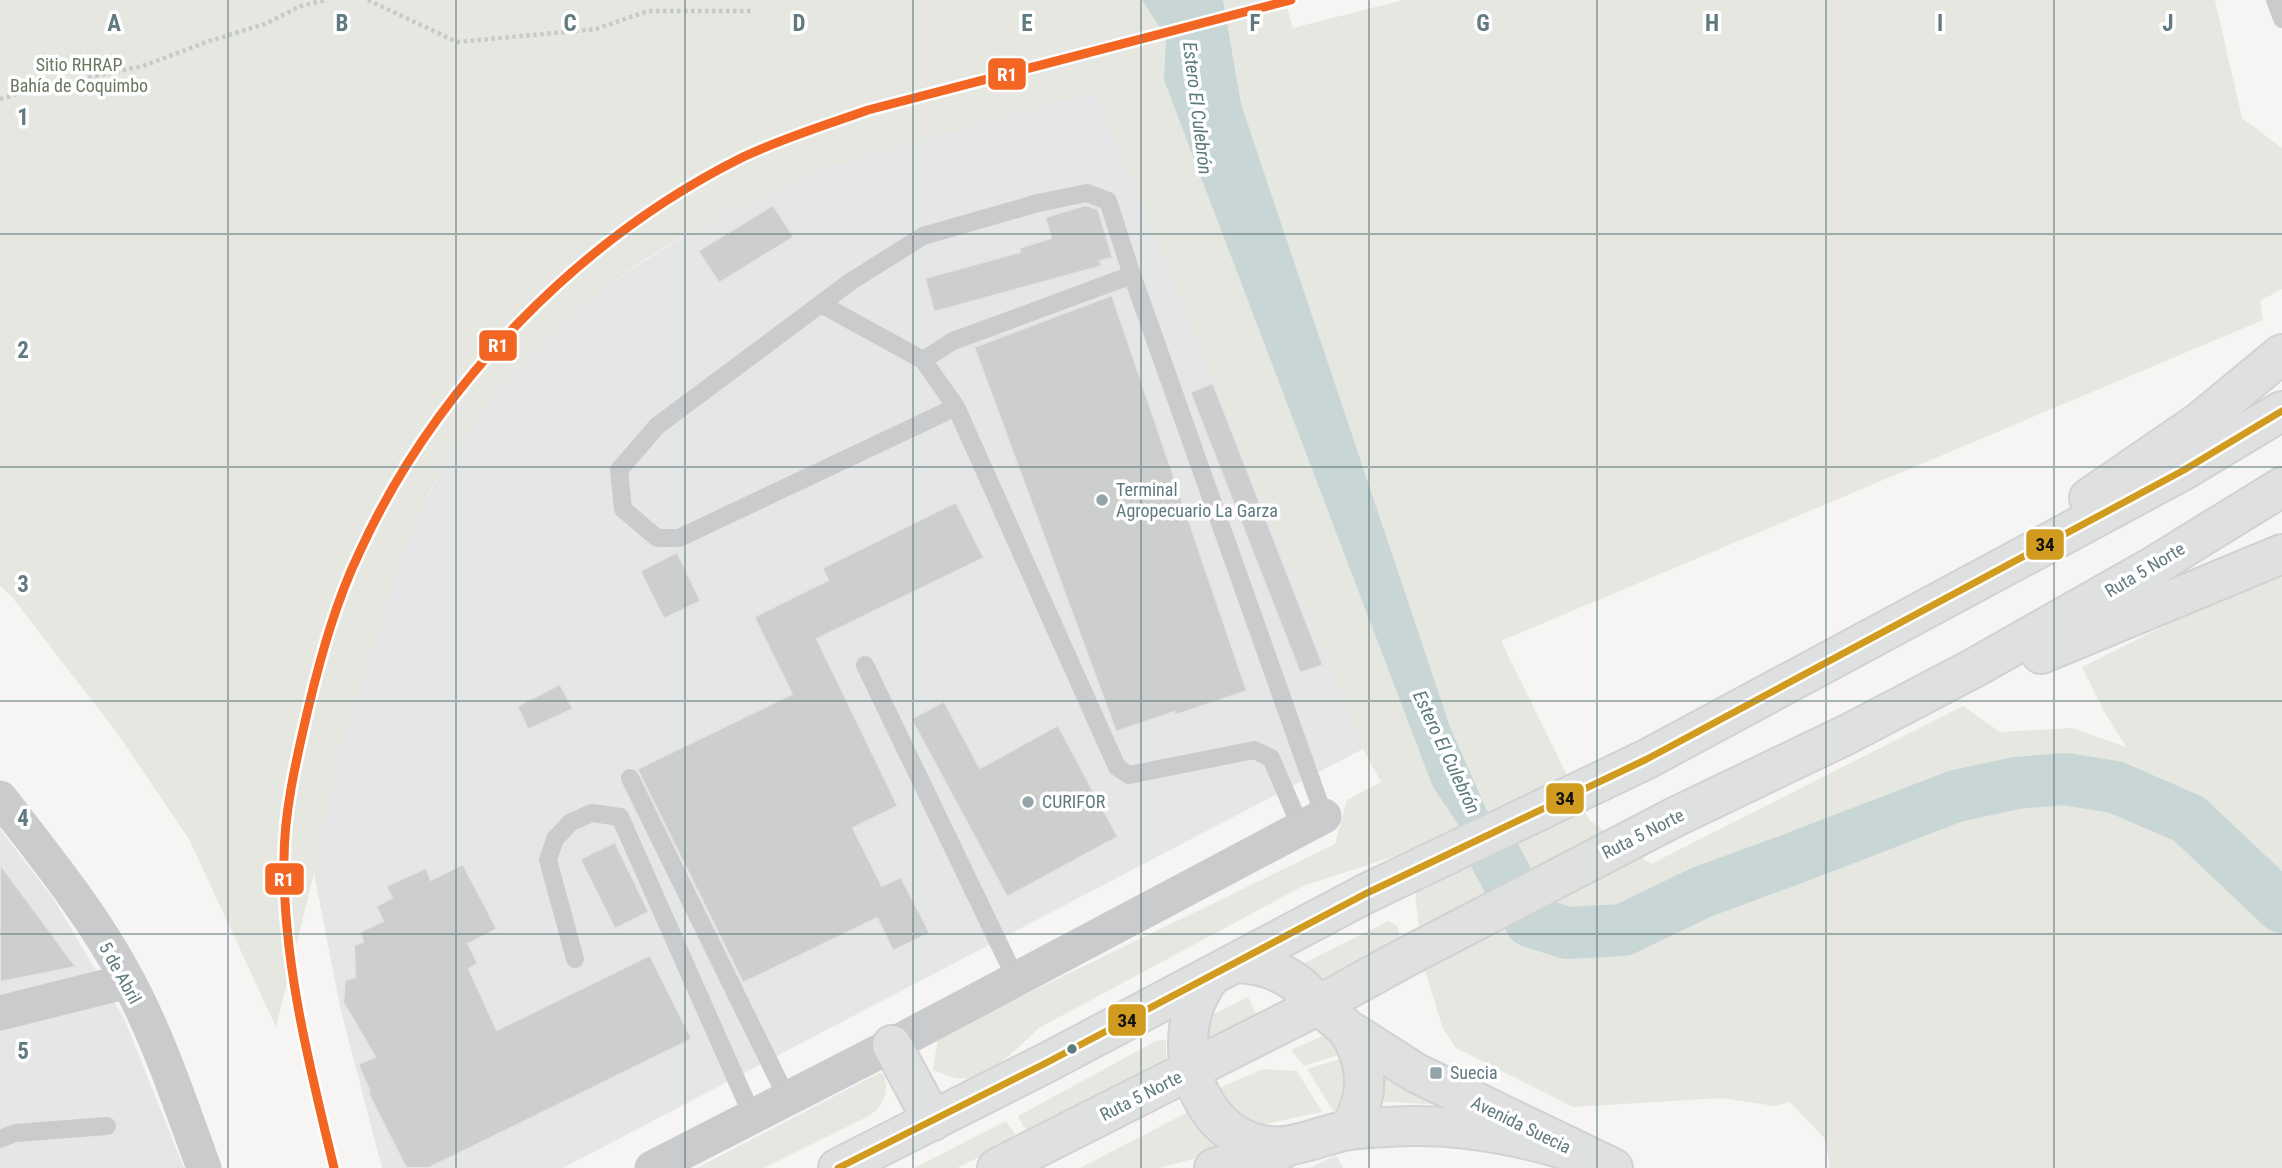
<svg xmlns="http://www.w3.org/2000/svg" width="2282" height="1168" font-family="'Roboto Condensed',sans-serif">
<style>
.built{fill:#e5e7e6}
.green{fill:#e6e7e1}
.water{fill:#c8d6d6}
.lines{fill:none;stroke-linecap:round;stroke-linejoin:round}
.river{stroke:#c8d6d6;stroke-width:52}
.building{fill:#cdcfcf;stroke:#e5e4e4;stroke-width:2}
.secondary-casing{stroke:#d1d2d2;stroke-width:42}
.trunk-casing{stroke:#d1d2d2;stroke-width:42}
.path{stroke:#c7c9ca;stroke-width:4.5;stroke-dasharray:3.5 3.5;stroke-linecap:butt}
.service{stroke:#cacbcc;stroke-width:18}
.minor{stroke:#cacbcc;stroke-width:35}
.secondary{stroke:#dfe0e0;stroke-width:38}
.trunk{stroke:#dfe0e0;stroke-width:38}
.bus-1-casing{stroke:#fff;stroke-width:12}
.bus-1{stroke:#d19b20;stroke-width:7}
.rail-1-casing{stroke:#fff;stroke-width:14}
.rail-1{stroke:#f26522;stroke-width:9}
.grid{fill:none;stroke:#607a80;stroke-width:2;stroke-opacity:0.55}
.poi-dot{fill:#94a5a9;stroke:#fff;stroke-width:2.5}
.bus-dot{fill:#607a80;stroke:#fff;stroke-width:2.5}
.labels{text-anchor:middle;stroke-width:7;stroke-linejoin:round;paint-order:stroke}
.park-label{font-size:18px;fill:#6a785f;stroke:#fff}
.poi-label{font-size:18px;fill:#607a80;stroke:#fff;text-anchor:start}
.street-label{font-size:18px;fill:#607a80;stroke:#fff}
.water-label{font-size:19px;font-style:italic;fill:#5a7b7c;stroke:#fff}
.grid-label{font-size:23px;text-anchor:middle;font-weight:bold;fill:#607a80;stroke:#fff;stroke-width:7;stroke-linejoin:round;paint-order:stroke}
.line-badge{stroke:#fff;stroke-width:2.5}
.badge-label{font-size:19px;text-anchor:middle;font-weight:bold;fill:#fff}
.pale-badge-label{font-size:19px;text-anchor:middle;font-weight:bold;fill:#111}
</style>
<rect width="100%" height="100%" fill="#f6f5f4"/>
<path class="built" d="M1095,90L1363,749L563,1168H382L340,1007L314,873L343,738L393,583L409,537L429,494L454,451L499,389L561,325L600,292L641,263L724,212L813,171Z
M0,829L53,898L124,1018L184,1168H0Z
M1336,1155L1343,1168H1310Z"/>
<path class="green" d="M0,0H1285L1293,28L1403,0H2215L2242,118L2282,148V289L2260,301L2263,320L1501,641L1589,820L1651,864L1963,706L2000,732L2072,728L2126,747L2106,715L2082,667L2282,567V1168H1830L1825,1139L1790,1102L1775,1106L1722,1098L1573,1107L1456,1048L1443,1029L1424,967L1416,903L1414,850L1303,886L1039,1028C1022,1044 995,1072 972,1078C958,1081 945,1075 933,1070L938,1037L1335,844L1347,800L1381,782L1363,749L1095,91L813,171L724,212L641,262L600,292L561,325L499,389L454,451L429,493L409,538L393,583L380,631L343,738L314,873L276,1027L189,839L117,733L12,597L0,586Z
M1389,921L1397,926L1400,938L1325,978L1300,965Z
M1248,997L1256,1013L1201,1043L1204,1022L1214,1014Z
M1325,1035L1342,1054L1304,1066L1291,1050Z
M1166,1040V1060L1027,1133L1018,1116L1156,1041Z
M1344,1058C1347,1078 1347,1095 1334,1112L1307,1069Z
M1263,1069L1297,1071L1322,1112L1256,1126L1237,1117L1221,1094V1087Z
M879,1073L884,1075C889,1093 884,1105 869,1116L764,1168H697Z
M1378,1075L1445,1103V1105L1372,1101Z
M1194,1109L1230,1149L1159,1168H1080Z
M1006,1121L1018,1138L957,1168H914Z"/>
<path class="water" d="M1142,0H1223L1241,104L1450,727L1507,856L1530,921L1486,866L1433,787L1164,80L1166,40L1161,29Z"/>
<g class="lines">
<path class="river" d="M1496,858L1530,921L1567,933L1623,930L1702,892L1800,856L1956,796L2016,783L2065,779L2115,787L2189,819L2282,907"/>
</g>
<path class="building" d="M773,205L794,237L719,283L698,251Z
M1086,205L1098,209L1113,258L1100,261L1102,266L934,312L925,278L1020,252L1019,248L1051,238L1045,217Z
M1112,295L1247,691L1176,715L1174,712L1116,732L974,347Z
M1213,383L1323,665L1300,673L1190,392Z
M956,502L984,558L817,639L898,806L853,828L882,886L901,877L930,933L893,951L877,918L743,983L637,769L792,694L754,617L828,580L822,568Z
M677,552L701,601L664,619L640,571Z
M560,684L573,709L528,730L517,706Z
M944,701L980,768L1058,725L1118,837L1007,897L911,719Z
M615,842L649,912L615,929L580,859Z
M0,864L76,967L0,982Z
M463,864L497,929L468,944L478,963L469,969L497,1030L650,955L692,1039L429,1168H406L368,1093L370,1092L358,1064L375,1057L343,1002L345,980L355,977L354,945L363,942L360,932L383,921L376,906L392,898L386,886L426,868L431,880Z"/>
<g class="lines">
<g class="secondary-casing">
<path id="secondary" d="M1319,1005L1347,1029L1416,1073L1613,1168
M1347,1029C1369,1063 1370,1096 1349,1130
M1190,1072C1203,1103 1217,1130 1251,1142C1286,1155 1315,1136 1349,1130C1361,1128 1374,1128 1387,1127C1454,1122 1518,1134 1582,1155
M1214,1168L1283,1149"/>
</g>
<g class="trunk-casing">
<path id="trunk" d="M2089,498L2201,421L2282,354
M2041,654L2282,554
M1236,963C1271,964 1297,978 1319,1005
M892,1045L933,1121
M1190,1072C1185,1036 1188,1007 1210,977
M838,1168L1046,1063L1365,894L1647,759L2184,470L2282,411
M997,1168L1319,1005L1406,957L1677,816L1848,734L1974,668L2154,566L2282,487"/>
</g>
<path class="path" d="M368,0L457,42L596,29L648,11H752
M0,99L45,86L143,66L209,41L265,24L301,6L326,0"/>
<path class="service" d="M2275,0L2282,19
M821,304L923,360
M956,407L679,538H657L623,509L619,470L657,426L850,282L923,236L1038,203L1087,193L1108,201L1132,275
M865,665L1016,979
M630,778L787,1098
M1301,828L1271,758L1254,750L1129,775L1117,767L956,407L923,360L953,341L1132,275L1324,816
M575,959L548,860L555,839L571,822L592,813L620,817L752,1115
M0,1139L15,1133L107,1126"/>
<path class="minor" d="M0,798C45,856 93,915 128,981C159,1039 181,1106 204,1168
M0,1013L128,981
M652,1168L892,1045L1324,816"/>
<use href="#secondary" class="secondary"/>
<use href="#trunk" class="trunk"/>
<g class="bus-1-casing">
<path id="bus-1" d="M838,1168L1046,1063L1365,894L1647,759L2184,470L2282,411"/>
</g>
<use href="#bus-1" class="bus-1"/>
<g class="rail-1-casing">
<path id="rail-1" d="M334,1168C310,1068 283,964 284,860C284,810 297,757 308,709C321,655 336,601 360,551C436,386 580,238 743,157C783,138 826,125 868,110L1291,0"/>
</g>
<use href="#rail-1" class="rail-1"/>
</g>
<path class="grid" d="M228,0V1168M456,0V1168M685,0V1168M913,0V1168M1141,0V1168M1369,0V1168M1597,0V1168M1826,0V1168M2054,0V1168M0,234H2282M0,467H2282M0,701H2282M0,934H2282"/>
<g class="poi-dot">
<circle cx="1102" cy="500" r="7"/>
<circle cx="1028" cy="802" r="7"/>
<rect x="1429" y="1066" width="14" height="14" rx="3.5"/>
</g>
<circle class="bus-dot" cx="1072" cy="1049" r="6"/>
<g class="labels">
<g class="park-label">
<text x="79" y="71">Sitio RHRAP<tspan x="79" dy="21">Bahía de Coquimbo</tspan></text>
</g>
<g class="poi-label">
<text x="1116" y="496">Terminal<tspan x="1116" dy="21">Agropecuario La Garza</tspan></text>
<text x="1042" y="808">CURIFOR</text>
<text x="1450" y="1079">Suecia</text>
</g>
<g class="street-label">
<text transform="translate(2145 570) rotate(-31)" y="6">Ruta 5 Norte</text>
<text transform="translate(1643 834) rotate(-27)" y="6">Ruta 5 Norte</text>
<text transform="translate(120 973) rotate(61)" y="6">5 de Abril</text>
<text transform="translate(1141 1096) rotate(-27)" y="6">Ruta 5 Norte</text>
<text transform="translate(1521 1125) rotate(26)" y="6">Avenida Suecia</text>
</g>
<g class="water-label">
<text transform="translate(1198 108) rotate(83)" y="7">Estero El Culebrón</text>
<text transform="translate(1447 752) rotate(65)" y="7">Estero El Culebrón</text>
</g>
</g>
<g class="grid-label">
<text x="114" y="31">A</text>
<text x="342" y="31">B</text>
<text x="570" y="31">C</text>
<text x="799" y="31">D</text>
<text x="1027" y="31">E</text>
<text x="1255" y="31">F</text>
<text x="1483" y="31">G</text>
<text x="1712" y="31">H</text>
<text x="1940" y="31">I</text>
<text x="2168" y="31">J</text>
<text x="23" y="125">1</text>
<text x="23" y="358">2</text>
<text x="23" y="592">3</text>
<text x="23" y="826">4</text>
<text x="23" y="1059">5</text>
</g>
<g class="line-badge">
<rect x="987" y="57" width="40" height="34" rx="7" fill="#f26522"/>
<rect x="478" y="329" width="40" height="33" rx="7" fill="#f26522"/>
<rect x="2025" y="528" width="40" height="33" rx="7" fill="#d19b20"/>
<rect x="1545" y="782" width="40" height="33" rx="7" fill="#d19b20"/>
<rect x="264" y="862" width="41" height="34" rx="7" fill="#f26522"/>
<rect x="1107" y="1003" width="40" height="34" rx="7" fill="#d19b20"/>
</g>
<g class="badge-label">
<text x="1007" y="81">R1</text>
<text x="498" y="352">R1</text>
<text x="284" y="886">R1</text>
</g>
<g class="pale-badge-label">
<text x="2045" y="551">34</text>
<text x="1565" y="805">34</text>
<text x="1127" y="1027">34</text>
</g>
</svg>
